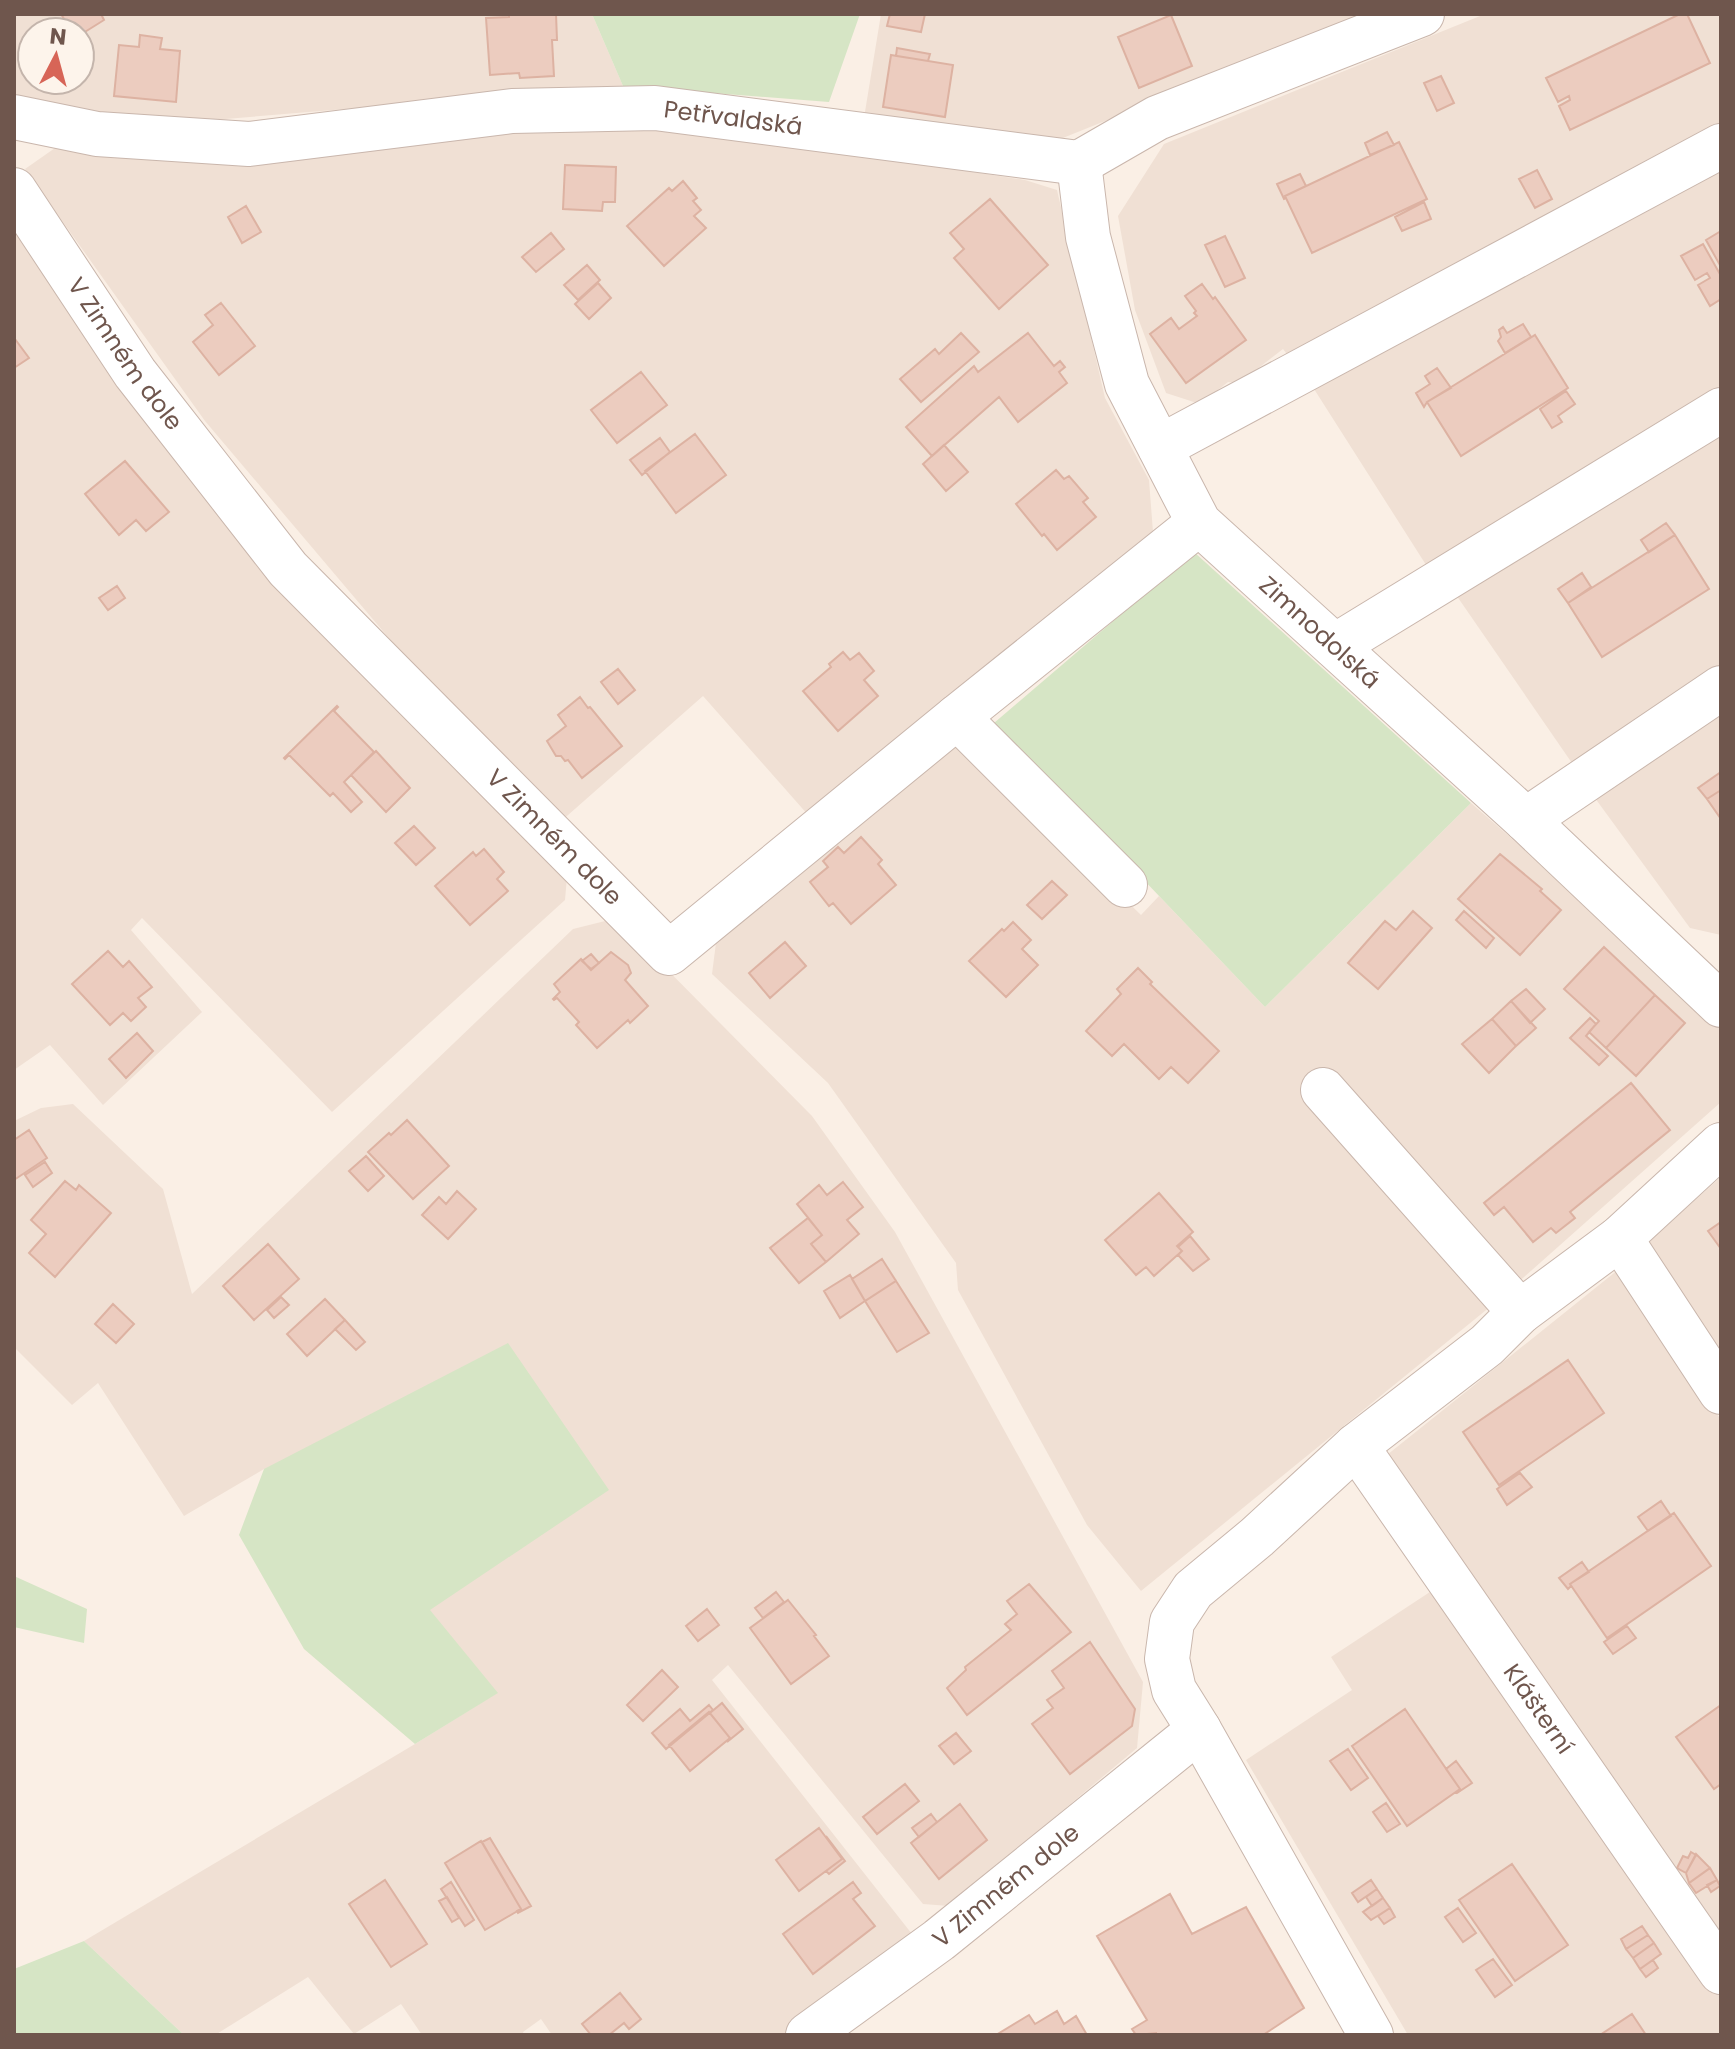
<svg xmlns="http://www.w3.org/2000/svg" width="1735" height="2049" font-family="Poppins,sans-serif">
<style>
.residential{fill:#f0e0d4;fill-rule:evenodd}
.green{fill:#d6e5c5}
.building{fill:#ecccbf;stroke:#ddb2a2;stroke-width:2}
.lines{fill:none;stroke-linecap:round;stroke-linejoin:round}
.minor-casing{stroke:#c9b6ac;stroke-width:46}
.minor{stroke:#fff;stroke-width:44}
.labels{text-anchor:middle;stroke-width:6;stroke-linejoin:round;paint-order:stroke}
.street-label{font-size:24px;fill:#6f564d;stroke:#fdf4eb}
</style>
<rect width="100%" height="100%" fill="#faefe5"/>
<path class="residential" d="M14,14H592L623,86L165,124L14,100ZM32,32H80V80H32Z
M881,14H1371L1043,146L863,124Z
M1485,14H1721V128L1290,358L1283,349L1239,383L1228,382L1200,404L1166,393L1135,310L1118,216L1164,144Z
M591,125L710,131L1025,180L1057,190L1105,398L1149,480L1153,532L809,816L703,696L559,823L443,702L205,421L25,169L55,148L143,159Z
M1721,164V390L1428,568L1307,378Z
M14,226L567,877L565,900L332,1112L142,918L131,930L202,1012L103,1105L50,1045L14,1070Z
M1721,428V668L1574,766L1452,589Z
M1721,707V935L1690,928L1592,794Z
M961,739L1141,915L1159,896L1265,1007L1471,803L1721,1021V1102L1496,1302L1141,1591L1087,1525L958,1290L956,1263L828,1083L712,974L717,935Z
M605,921L624,926L812,1116L895,1232L1143,1682L1137,1748L949,1906L923,1904L728,1665L712,1680L912,1934L908,1947L784,2035H552L541,2019L523,2032L524,2035H422L401,2004L354,2034L308,1977L215,2035H184L84,1941L415,1744L497,1693L430,1611L264,1469L184,1516L98,1383L72,1405L14,1347V1121L41,1108L73,1104L163,1189L192,1294L573,929Z
M1721,1177V1361L1642,1247Z
M1619,1269L1721,1420V1944L1382,1459Z
M1433,1590L1721,1995V2035H1408L1246,1760L1352,1690L1331,1657Z"/>
<path class="green" d="M592,14H860L829,102L623,86Z
M1194,552L1471,803L1265,1007L994,723Z
M508,1343L609,1490L430,1610L498,1693L415,1744L304,1649L239,1535L264,1469Z
M14,1576L87,1609L84,1643L14,1627Z
M84,1941L184,2035H14V1969Z"/>
<path class="building" d="M61,14H101L104,20L80,35V32H72Z
M509,14H556L557,40H552L554,76L520,78L519,73L490,75L486,18L509,17Z
M890,14H925L921,32L887,26Z
M1680,14H1687L1710,63L1570,130L1559,106L1570,100L1569,96L1558,102L1546,78Z
M1171,15L1192,66L1139,88L1118,37Z
M140,35L162,38L160,49L180,51L176,102L114,96L119,45L139,47Z
M897,48L930,54L928,61L896,56Z
M891,55L953,65L945,117L883,107Z
M1441,76L1454,103L1437,111L1424,83Z
M1387,132L1394,145L1370,155L1365,143Z
M1399,142L1427,199L1312,253L1285,196Z
M565,165L616,167L615,202H603L602,211L563,209Z
M1537,170L1552,199L1535,208L1519,179Z
M1300,174L1306,186L1285,196L1286,198L1284,199L1277,184Z
M683,181L697,198L693,201L701,210L694,216L706,228L664,266L627,226L669,188L672,191Z
M990,199L1048,265L999,309L954,258L964,249L950,233Z
M1424,202L1431,219L1402,231L1395,217Z
M246,206L261,232L242,243L228,217Z
M1721,231V267L1706,240Z
M551,233L564,249L536,272L522,257Z
M1225,236L1245,278L1225,287L1205,245Z
M1703,244L1721,276V299L1710,306L1698,285L1710,278L1707,273L1695,280L1681,256Z
M587,265L600,280L578,300L564,285Z
M598,283L611,298L589,319L575,304Z
M1202,284L1213,299L1215,297L1246,340L1186,383L1150,334L1171,318L1179,329L1197,316L1194,313L1196,311L1185,296Z
M221,303L255,346L219,375L193,342L213,325L205,315Z
M1523,324L1531,337L1505,353L1498,341L1501,337L1499,330L1503,327L1507,333Z
M961,333L979,352L921,402L900,379L935,349L939,354Z
M1028,333L1054,366L1060,361L1065,367L1059,372L1067,383L1018,422L999,397L932,456L906,427L974,366L978,372Z
M1535,335L1568,388L1461,456L1427,402Z
M15,339L29,358L14,368V340Z
M1437,368L1451,388L1427,402L1424,407L1416,393L1430,384L1425,376Z
M641,372L667,405L617,443L591,410Z
M1566,391L1575,404L1558,416L1562,422L1552,428L1540,409Z
M695,434L726,475L676,513L645,471Z
M660,438L670,452L642,475L630,460Z
M944,445L968,472L946,491L923,464Z
M125,461L169,512L146,531L136,520L119,535L85,494Z
M1056,470L1064,479L1069,476L1088,498L1083,502L1096,517L1057,550L1044,534L1042,536L1016,504Z
M1666,523L1675,535L1649,552L1641,540Z
M1675,535L1709,589L1602,657L1568,603Z
M1582,573L1591,587L1568,603L1558,589Z
M117,586L125,598L108,610L99,598Z
M843,652L850,660L859,653L874,671L864,680L878,696L838,731L803,691L831,667L829,664Z
M618,669L635,690L618,704L601,682Z
M580,697L588,708L590,707L622,746L582,778L568,760L565,761L561,756H556L547,741L566,726L558,715Z
M337,706L338,707L334,711L374,752L344,782L362,802L351,812L333,793L330,796L289,755L285,759L284,758Z
M376,751L410,788L386,812L351,775Z
M1721,772V790L1707,799L1698,788Z
M1721,790V819L1707,799Z
M414,826L435,848L416,865L395,843Z
M861,837L882,860L878,864L896,885L851,924L833,903L829,906L810,882L828,867L823,861L838,847L844,853Z
M484,849L504,872L497,879L508,891L470,925L435,886L473,852L476,856Z
M1500,854L1542,889L1540,891L1561,910L1520,955L1458,899Z
M1052,881L1067,895L1042,919L1027,905Z
M1413,911L1432,928L1378,989L1348,963L1385,921L1396,930Z
M1464,911L1494,938L1486,948L1456,920Z
M1013,922L1031,940L1022,949L1038,965L1006,997L969,961L1002,929L1004,931Z
M785,942L806,966L770,998L749,973Z
M1604,947L1655,995L1606,1048L1589,1032L1599,1021L1564,989Z
M108,951L123,967L129,961L152,987L138,998L146,1007L131,1021L123,1013L110,1025L72,984Z
M611,952L628,965L631,973L625,980L648,1006L630,1023L628,1020L597,1048L576,1025L579,1022L557,998L554,1000L553,999L560,992L554,984L581,959L591,970Z
M591,954L599,963L591,969L582,961Z
M1138,968L1152,982L1150,984L1219,1051L1188,1083L1171,1067L1159,1079L1124,1044L1112,1056L1086,1031L1121,994L1117,989Z
M1526,989L1545,1009L1530,1023L1511,1001Z
M1655,995L1685,1023L1636,1076L1606,1048Z
M1511,1001L1536,1028L1516,1046L1492,1019Z
M1590,1018L1596,1024L1586,1036L1608,1056L1599,1065L1570,1038Z
M1492,1019L1516,1046L1489,1073L1462,1044Z
M137,1033L153,1051L126,1078L109,1059Z
M1631,1083L1670,1130L1570,1212L1575,1218L1556,1233L1551,1228L1533,1242L1504,1207L1494,1215L1484,1203Z
M407,1120L449,1166L413,1199L368,1152L389,1133L391,1135Z
M29,1130L47,1158L14,1180V1140Z
M366,1156L384,1176L368,1191L349,1171Z
M45,1162L52,1173L33,1187L25,1175Z
M65,1181L76,1190L79,1185L111,1213L55,1277L29,1253L46,1234L31,1220Z
M843,1182L863,1207L847,1220L859,1234L826,1262L811,1244L822,1235L797,1204L819,1185L827,1195Z
M457,1191L476,1209L448,1239L422,1215L439,1197L446,1204Z
M1159,1193L1193,1232L1177,1246L1182,1251L1154,1276L1146,1267L1136,1275L1105,1240Z
M808,1218L822,1235L811,1244L826,1262L799,1283L770,1248Z
M1721,1222V1249L1708,1231Z
M1190,1236L1209,1259L1193,1271L1178,1255L1182,1251L1178,1247Z
M268,1244L299,1279L254,1320L223,1286Z
M882,1259L896,1281L865,1301L852,1279Z
M850,1275L865,1301L840,1318L824,1291Z
M896,1281L929,1333L897,1352L865,1301Z
M281,1297L289,1305L274,1318L267,1310Z
M325,1299L345,1320L307,1356L287,1334Z
M113,1304L134,1324L116,1343L95,1324Z
M345,1320L365,1342L356,1350L335,1329Z
M1568,1360L1604,1413L1499,1485L1463,1432Z
M1520,1473L1532,1487L1507,1505L1497,1489Z
M1661,1501L1671,1516L1648,1531L1638,1517Z
M1674,1513L1711,1566L1607,1638L1570,1584Z
M1582,1562L1589,1572L1570,1584L1571,1586L1568,1589L1559,1578Z
M1029,1584L1071,1632L967,1715L947,1688L966,1670L965,1667L1011,1630L1005,1624L1017,1614L1007,1601Z
M776,1592L784,1602L763,1618L755,1608Z
M788,1600L816,1635L814,1636L829,1656L791,1684L750,1628Z
M707,1609L719,1625L698,1641L686,1626Z
M1627,1626L1636,1638L1613,1654L1604,1642Z
M1090,1642L1135,1709L1132,1726L1070,1774L1032,1724L1053,1708L1047,1700L1064,1688L1052,1671Z
M662,1670L678,1687L643,1721L627,1705Z
M722,1703L743,1729L727,1742L730,1738L710,1713Z
M709,1705L713,1710L666,1749L652,1733L680,1709L690,1721Z
M1721,1705V1784L1714,1789L1676,1737Z
M1405,1709L1460,1789L1407,1826L1352,1746Z
M709,1712L730,1738L690,1771L669,1745Z
M956,1733L971,1751L954,1764L939,1746Z
M1348,1749L1368,1778L1351,1790L1330,1761Z
M1456,1761L1472,1783L1457,1793L1456,1792L1460,1789L1446,1769Z
M905,1784L919,1801L877,1834L863,1817Z
M1386,1803L1400,1824L1387,1832L1373,1812Z
M960,1804L987,1840L939,1879L911,1843Z
M931,1814L937,1822L919,1837L912,1828Z
M819,1828L842,1859L799,1891L776,1860Z
M826,1836L845,1861L829,1874L826,1871L842,1859Z
M490,1838L531,1906L518,1913L517,1911L521,1909L482,1842Z
M481,1841L521,1909L485,1930L445,1863Z
M1691,1852L1696,1855L1686,1873L1677,1868L1683,1856L1688,1858Z
M1696,1854L1710,1868L1689,1883L1686,1873Z
M1512,1864L1568,1945L1515,1981L1459,1900Z
M1710,1868L1717,1880L1696,1893L1689,1883Z
M385,1880L427,1944L391,1967L349,1904Z
M1371,1880L1377,1889L1358,1902L1352,1893Z
M1717,1880L1720,1886L1711,1892L1707,1885Z
M451,1882L474,1920L465,1926L441,1889Z
M853,1882L861,1893L853,1899L875,1926L813,1974L783,1934Z
M1377,1889L1383,1898L1372,1906L1366,1897Z
M1170,1894L1192,1934L1246,1907L1304,2008L1263,2035H1156V2033L1136,2035L1132,2029L1147,2020L1097,1936Z
M447,1897L459,1918L452,1922L439,1901Z
M1383,1898L1390,1908L1371,1920L1363,1912Z
M1390,1908L1395,1917L1384,1924L1378,1916Z
M1458,1908L1476,1933L1463,1942L1445,1917Z
M1642,1926L1648,1935L1626,1949L1621,1939Z
M1648,1935L1654,1943L1633,1958L1626,1949Z
M1654,1943L1661,1954L1640,1969L1633,1958Z
M1493,1959L1512,1985L1495,1997L1476,1970Z
M1653,1960L1658,1968L1646,1977L1640,1969Z
M620,1993L641,2019L629,2029L624,2023L609,2035H591L582,2024Z
M1057,2011L1064,2024L1076,2016L1087,2035H996L1029,2015L1035,2024Z
M1632,2014L1646,2035H1600Z"/>
<g class="lines">
<g class="minor-casing">
<g id="minor">
<path id="s1" d="M14,117L97,134L249,144L512,111L655,108L1079,163L1157,118L1422,14"/>
<path id="s2" d="M1079,163L1088,237L1127,384L1199,523L1526,820L1721,1005"/>
<path id="s3" d="M14,190L135,373L288,569L669,953L957,717L1199,523"/>
<path d="M1160,447L1721,146"/>
<path d="M1335,646L1721,410"/>
<path d="M957,717L1125,885"/>
<path d="M1526,820L1721,688"/>
<path d="M1323,1090L1520,1312"/>
<path d="M1620,1238L1721,1392"/>
<path id="s4" d="M1356,1446L1721,1972"/>
<path id="s5" d="M808,2035L939,1940L1199,1730"/>
<path d="M1371,2035L1199,1730L1174,1690L1167,1659L1172,1622L1193,1590L1257,1537L1356,1446L1487,1345L1520,1312L1620,1238L1721,1145"/>
</g>
</g>
<use href="#minor" class="minor"/>
</g>
<g class="labels">
<g class="street-label">
<text dy="8" stroke="none"><textPath href="#s1" startOffset="724">Petřvaldská</textPath></text>
<text dy="8" stroke="none"><textPath href="#s3" startOffset="198">V Zimném dole</textPath></text>
<text dy="8" stroke="none"><textPath href="#s2" startOffset="546">Zimnodolská</textPath></text>
<text dy="8" stroke="none"><textPath href="#s3" startOffset="846">V Zimném dole</textPath></text>
<text dy="8" stroke="none"><textPath href="#s4" startOffset="320">Klášterní</textPath></text>
<text dy="8" stroke="none"><textPath href="#s5" startOffset="248">V Zimném dole</textPath></text>
</g>
</g>
<rect width="1735" height="2049" fill="none" stroke="#6f564d" stroke-width="32"/>
<g transform="translate(56 56) rotate(6)"><circle r="38" fill="#fdf4eb" stroke="#c4b5ac" stroke-width="2"/>
<path d="M0-6L14 30L0 20L-14 30Z" fill="#d76557"/>
<text y="-12" font-size="22" font-weight="bold" text-anchor="middle" fill="#6f564d">N</text>
</g>
</svg>
